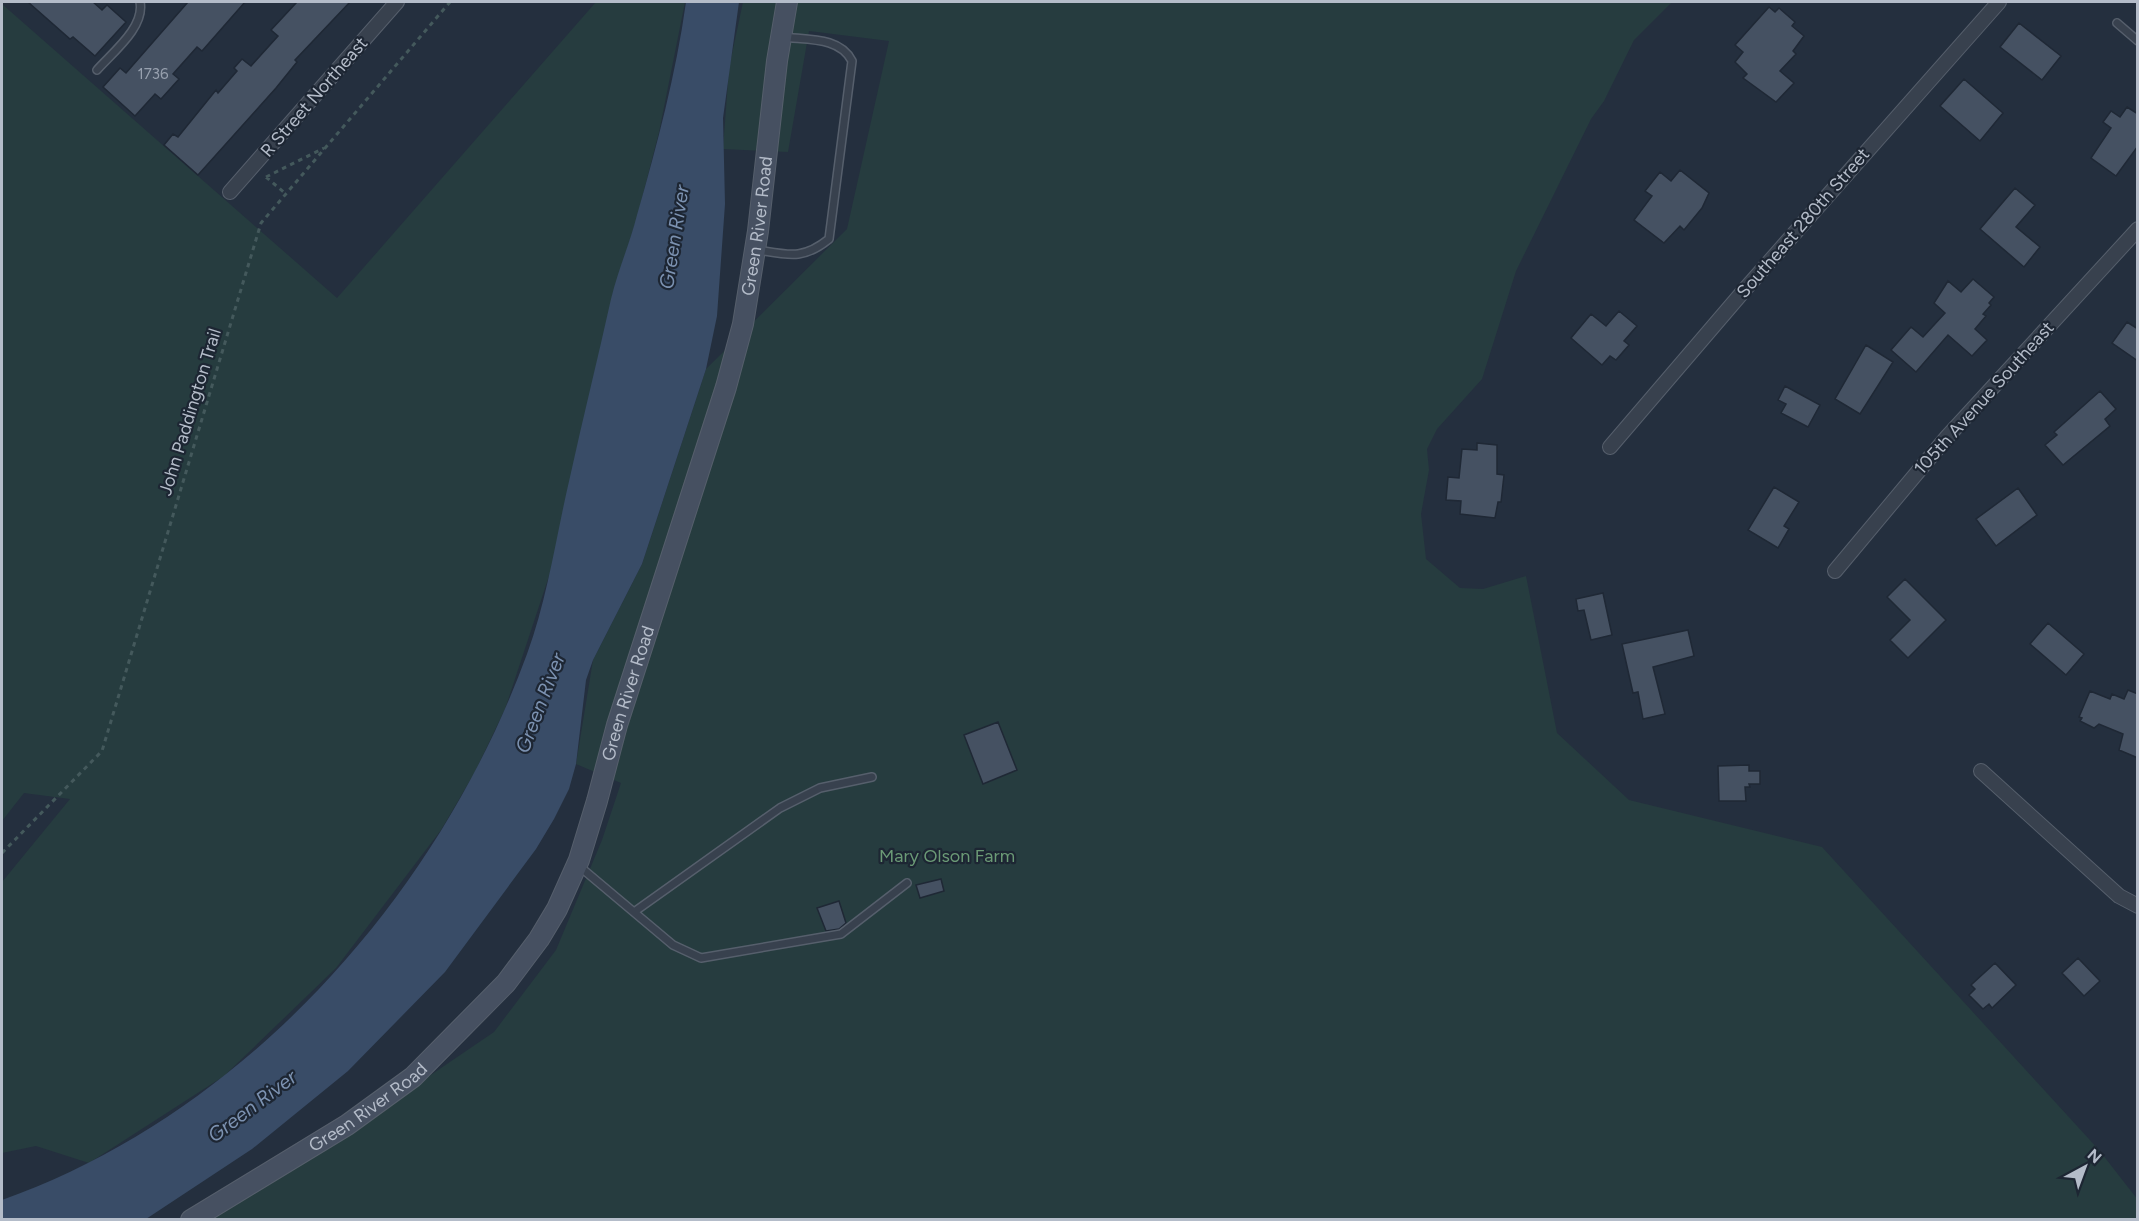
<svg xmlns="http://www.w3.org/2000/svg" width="2139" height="1221" font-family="Figtree,sans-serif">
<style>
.green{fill:#263c3f}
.water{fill:#394c67}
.building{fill:#455162;stroke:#1f2835;stroke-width:1.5}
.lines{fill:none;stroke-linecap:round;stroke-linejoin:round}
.lane-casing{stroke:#565f6c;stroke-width:10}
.street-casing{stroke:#565f6c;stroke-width:16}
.secondary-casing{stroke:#565f6c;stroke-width:22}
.path{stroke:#44595c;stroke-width:3;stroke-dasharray:4.5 4.5;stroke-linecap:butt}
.lane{stroke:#38414e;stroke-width:7}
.street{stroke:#38414e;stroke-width:14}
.secondary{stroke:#465061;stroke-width:20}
.labels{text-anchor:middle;stroke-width:4.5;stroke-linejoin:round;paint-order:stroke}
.number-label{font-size:15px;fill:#98a1af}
.street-label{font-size:18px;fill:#b4bcc9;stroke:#1d2633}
.park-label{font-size:18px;fill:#6b9a76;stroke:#1d2633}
.water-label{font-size:20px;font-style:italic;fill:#7c92b1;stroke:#1d2633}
</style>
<rect width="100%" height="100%" fill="#242f3e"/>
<path class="green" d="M596,2H685L659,132L637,218L613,293L551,570L505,709L475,772L441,830L336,968L224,1076L89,1163L36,1146L2,1153V882L70,799L24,793L2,821V4L337,298Z
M743,2H1672L1634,40L1604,101L1591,119L1516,271L1482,379L1437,429L1427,449L1429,470L1421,514L1426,559L1460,588L1483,589L1526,576L1557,733L1629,800L1822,847L2099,1150L2138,1200L2137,1220H178L219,1203L419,1083L494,1032L556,950L602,840L621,783L576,764L593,660L642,564L706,369L847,229L889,41L809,31L788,152L723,149L729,68Z"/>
<path class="water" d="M686,2H739L723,118L725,204L717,316L706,369L642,564L593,660L586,680L576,764L569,789L554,819L536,849L445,972L348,1071L252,1149L146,1219H2V1200C246,1113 439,895 527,654C548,597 556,536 570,477C583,417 598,358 611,299C618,270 630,243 637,215C657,145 676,74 686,2Z"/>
<path class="building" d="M28,2H93L102,10L107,5L126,22L95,56L73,37L70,39Z
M188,2H245L202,51L197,47L173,74L179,79L161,99L155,94L135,116L103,87L120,68L126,73Z
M297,2H350L295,60L297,62L276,88L198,175L164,145L173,134L178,137L216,90L218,93L237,71L234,68L242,59L251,66L278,36L271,30Z
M1769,7L1775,12L1779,8L1795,22L1792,26L1804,36L1793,51L1796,54L1780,71L1794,83L1776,102L1743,78L1747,74L1735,62L1743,52L1735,45Z
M2019,23L2061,56L2042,80L2000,47Z
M1964,79L2003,113L1980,141L1940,106Z
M2127,107L2138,114V146L2116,176L2091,158L2111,128L2103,122L2111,111L2120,117Z
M1680,170L1709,193L1702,208L1684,230L1680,226L1664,243L1634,220L1652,196L1645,191L1660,172L1671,181Z
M2015,188L2035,205L2016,227L2040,247L2024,267L1980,229Z
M1973,279L1994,297L1989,303L1991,305L1983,314L1986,316L1975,329L1987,340L1972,356L1948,335L1916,372L1891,350L1911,327L1923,337L1945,313L1934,303L1948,281L1961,292Z
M1619,311L1637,326L1624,341L1629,345L1616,360L1610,356L1602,365L1571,338L1591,314L1606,326Z
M2127,322L2138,329V361L2112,343Z
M1866,345L1893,362L1860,414L1835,399Z
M1785,386L1820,405L1808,427L1781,413L1786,404L1778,400Z
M2100,391L2116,409L2105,419L2110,426L2063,465L2045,445L2057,435L2054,432Z
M1477,443L1497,445V474L1504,475L1501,502H1498L1495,518L1460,514L1461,501L1446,500L1448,477L1459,478L1462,449L1477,450Z
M1774,487L1799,502L1784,526L1789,529L1778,548L1748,530Z
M2018,488L2037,515L1996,546L1976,519Z
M1905,579L1946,620L1908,658L1890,640L1910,620L1887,597Z
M1603,593L1612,635L1591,640L1584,610L1578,611L1576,599Z
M2048,623L2084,654L2066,675L2030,644Z
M1688,630L1694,656L1653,667L1665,714L1643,719L1638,692L1633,693L1622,644Z
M2128,690L2138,694V758L2119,750L2123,734L2099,724L2094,728L2080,721L2082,718L2079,717L2090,691L2110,699L2112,694L2124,699Z
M998,722L1017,770L983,784L964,735Z
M1749,765V771H1760V784H1749L1750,787H1745L1746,801H1719L1718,766Z
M941,879L944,891L920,898L916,885Z
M839,901L846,923L839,929L826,931L817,908Z
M2078,958L2100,981L2084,996L2062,973Z
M1995,963L2016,985L1992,1008L1989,1004L1983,1009L1969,995L1975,989L1971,985Z"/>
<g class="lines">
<g class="lane-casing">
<path id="lane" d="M2117,23L2138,41
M97,70C113,52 145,27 140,2
M758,250C789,255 803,260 829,239L852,61C840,37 808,40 783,37
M579,866L673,945L701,958L841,934L907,883
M634,912L780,808L820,788L872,777"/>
</g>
<g class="street-casing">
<path id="street" d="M230,192L397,2
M1610,447L1747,287L1999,2
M1835,571L1947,437L2138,229
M1981,771L2119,896L2138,906"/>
</g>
<g class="secondary-casing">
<g id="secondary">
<path id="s1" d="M191,1220L347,1125L413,1077L506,983L539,939L557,909L579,860L597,801L617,725L726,387L743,324L758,231L777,61L787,2"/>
</g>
</g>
<path class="path" d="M266,177L324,148
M266,177L286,194
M2,853L102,751L261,223L450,2"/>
<use href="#lane" class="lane"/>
<use href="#street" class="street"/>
<use href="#secondary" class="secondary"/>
</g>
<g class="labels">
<g class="number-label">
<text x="153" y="79">1736</text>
</g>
<g class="street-label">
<text transform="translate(314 97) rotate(-49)" y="6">R Street Northeast</text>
<text transform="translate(1803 223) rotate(-49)" y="6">Southeast 280th Street</text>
<text dy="6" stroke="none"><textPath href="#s1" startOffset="1200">Green River Road</textPath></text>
<text transform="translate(1984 398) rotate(-48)" y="6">105th Avenue Southeast</text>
<text transform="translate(190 412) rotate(-73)" y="6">John Paddington Trail</text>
<text dy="6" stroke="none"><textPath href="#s1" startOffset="714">Green River Road</textPath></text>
<text dy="6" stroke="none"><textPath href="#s1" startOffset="210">Green River Road</textPath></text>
</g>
<g class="park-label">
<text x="947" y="862">Mary Olson Farm</text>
</g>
<g class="water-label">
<text transform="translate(674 237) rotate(-81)" y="7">Green River</text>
<text transform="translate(540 703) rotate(-69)" y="7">Green River</text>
<text transform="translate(252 1106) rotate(-37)" y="7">Green River</text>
</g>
</g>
<rect width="2139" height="1221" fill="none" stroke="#b4bcc9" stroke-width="6"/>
<g transform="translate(2085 1167) rotate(41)" stroke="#1d2633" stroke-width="4.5" paint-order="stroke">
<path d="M0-4.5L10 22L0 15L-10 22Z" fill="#b4bcc9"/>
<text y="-9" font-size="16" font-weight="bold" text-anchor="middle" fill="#b4bcc9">N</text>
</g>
</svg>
